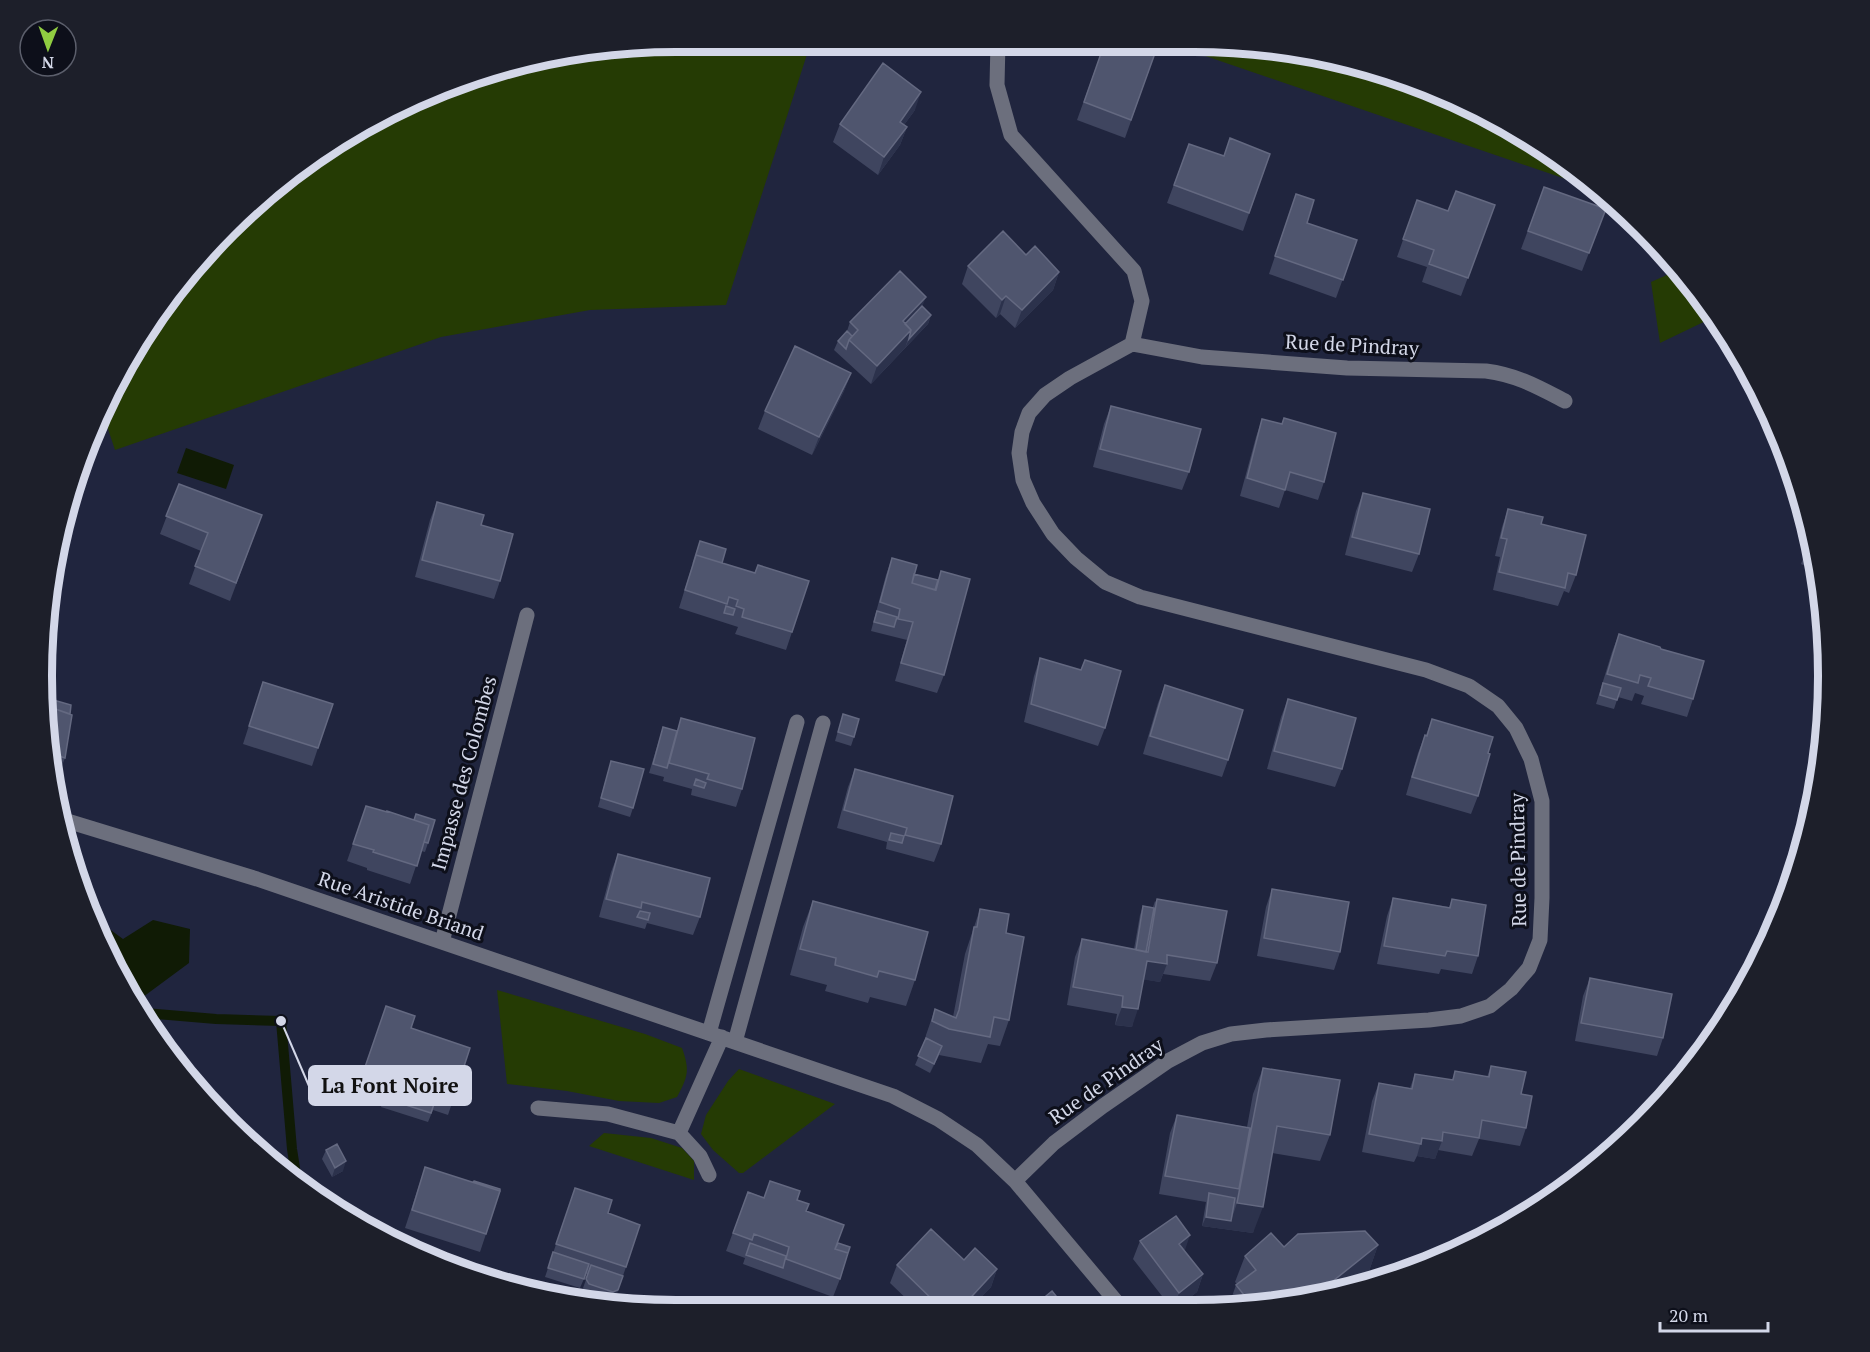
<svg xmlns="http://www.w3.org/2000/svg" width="1870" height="1352" font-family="'PT Serif',serif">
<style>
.green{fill:#253b04}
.water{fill:#101b05}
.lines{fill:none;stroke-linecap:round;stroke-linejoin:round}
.stream{stroke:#101b05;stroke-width:10}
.minor{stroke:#6c6f7d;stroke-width:15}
.wall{fill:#3f455f}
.shaded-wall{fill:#2c324c}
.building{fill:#4f556e;stroke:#646981;stroke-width:1.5}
.labels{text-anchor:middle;stroke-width:6;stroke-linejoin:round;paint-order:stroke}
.street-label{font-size:20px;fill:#d3d7e8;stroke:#0d0f1a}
.rim{fill:none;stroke:#d3d7e8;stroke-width:8}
.leader{fill:none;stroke:#d3d7e8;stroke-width:2}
.callout-dot{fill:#d3d7e8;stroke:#0d0f1a;stroke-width:2}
.callout{fill:#d3d7e8;stroke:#d3d7e8;stroke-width:2}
.callout-label{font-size:21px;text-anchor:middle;font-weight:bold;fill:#111}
</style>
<rect width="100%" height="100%" fill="#20253e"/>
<path class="green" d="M676,42H811L726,305L590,310L441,337L115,450L102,411L107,396L200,258L324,149L433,90L512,64Z
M1183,42H1194L1358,64L1437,90L1546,149L1601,191L1182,48Z
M1678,270L1697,290L1714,317L1660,343L1651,282Z
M497,990L645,1034L682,1048C690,1070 688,1077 677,1097L659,1103L619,1101L567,1091L507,1084Z
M739,1069L835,1104L743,1173H739L713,1150L701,1134L706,1115L728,1081Z
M604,1133L651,1138L682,1148L694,1161V1180L589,1146Z"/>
<path class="water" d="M186,448L234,465L226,489L177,473Z
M93,917L123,939L153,920L190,929L189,963L143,997L131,989L92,922Z"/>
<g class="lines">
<path class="stream" d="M145,1013L216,1019L281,1021L292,1149L297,1181"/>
<path class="minor" d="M998,42L997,85L1011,135L1134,271L1142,301L1132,344
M64,820L257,879L893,1096L938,1119L977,1145L1015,1181L1120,1306
M442,942L527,615
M709,1033L797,722
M735,1042L823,723
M538,1108L608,1114L679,1133L722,1037
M679,1133L700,1156L709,1175
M1015,1181L1054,1143L1103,1106L1168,1061L1202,1043L1231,1034L1266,1030L1429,1020L1461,1016L1490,1006L1511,989L1529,968L1540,940L1542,898V801L1531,759L1516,728L1498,706L1469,686L1426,670L1140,597L1105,582L1076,558L1053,534L1033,503L1023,480L1019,453L1022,432L1029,413L1045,395L1070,378L1132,344L1202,357L1347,368L1486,371C1517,375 1538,387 1565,401"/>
</g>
<path class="wall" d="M882,42H897L891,49Z
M1105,42H1159L1125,138L1077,120Z
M915,110L904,125L907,127L900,145L878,175L833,142L840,124Z
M1189,144L1224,156L1270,154L1243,231L1167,203Z
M1544,187L1599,227L1582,271L1521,249Z
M1296,194L1307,223L1357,240L1336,298L1269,274Z
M1417,200L1448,211L1495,205L1461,296L1422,282L1427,267L1397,257Z
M1026,255L1059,272L1053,290L1015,328L1000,314L996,318L962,284L968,266Z
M922,307L931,315L928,324L871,384L834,350L838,341L847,331L850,322Z
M851,373L844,391L812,455L758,429L765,411Z
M1111,406L1189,472L1182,490L1093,467L1104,424Z
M1262,419L1324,482L1318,500L1285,490L1279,508L1240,496L1256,437Z
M179,484L262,515L230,601L189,584L201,551L160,534Z
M1363,493L1419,554L1412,572L1345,555L1356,511Z
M437,502L481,525L500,581L494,599L415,577L430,520Z
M1508,509L1541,524L1576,575L1569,593L1564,591L1558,606L1493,590L1500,557L1495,556L1502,527Z
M1811,537L1816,571L1801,564Z
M697,550L722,563L755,573L758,565L792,632L786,650L735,634L738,627L679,608Z
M892,558L914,574L938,580L941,571L944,675L937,693L895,681L907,640L871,631L886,575Z
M1619,634L1693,699L1687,717L1641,704L1644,696L1635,693L1632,701L1618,697L1614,709L1596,704L1612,652Z
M1040,658L1105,728L1098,746L1024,722L1034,676Z
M263,682L318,748L312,766L243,744Z
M1165,685L1228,760L1222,777L1143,754L1158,703Z
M43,697L65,758L58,776L52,774L47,758Z
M1288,699L1342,769L1335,787L1267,769L1281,717Z
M843,714L854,737L851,746L835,741Z
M681,718L742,789L736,807L691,795L692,789L663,781L664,777L649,773L663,727L677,731Z
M1432,719L1488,753L1478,796L1471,814L1406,795L1418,753L1425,735H1426Z
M611,761L633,808L630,817L598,807Z
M855,769L941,844L934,862L886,849L887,842L837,828L848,787Z
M366,806L414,820L416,814L428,843L425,852L421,851L410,884L367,870V868L347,861Z
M618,854L700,917L693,935L647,923L645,929L599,917L611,872Z
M1272,889L1340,952L1334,970L1257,956L1266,907Z
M1393,898L1449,907L1452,899L1478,956L1472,974L1441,969L1439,974L1377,964L1387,916Z
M813,901L915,980L906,1006L870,997L868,1003L825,991L827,985L790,975L803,927Z
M1155,901L1217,963L1210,981L1163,974L1160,982L1143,979L1132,1027L1115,1025L1117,1014L1067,1005L1075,957L1082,939L1134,949L1140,915L1143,906L1153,907Z
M980,909L1006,933L1009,1020L1000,1046L988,1044L981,1063L939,1055L930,1073L915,1065L924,1044L926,1035L935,1009L953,1017L965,954Z
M1590,978L1663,1038L1657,1056L1575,1041L1583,996Z
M386,1006L411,1028L454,1097L448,1115L433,1110L428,1122L381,1107L385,1094L359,1085Z
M1491,1066L1521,1094L1526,1128L1520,1146L1479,1139L1472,1156L1438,1150L1435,1159L1417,1156L1414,1162L1362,1152L1372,1101L1379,1083L1410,1088L1415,1074L1452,1080L1455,1071L1487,1077Z
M1263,1068L1330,1135L1320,1161L1272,1153L1253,1233L1202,1226L1206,1202L1159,1194L1170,1133L1177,1115L1247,1127L1253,1094Z
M326,1150L343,1171L332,1177L322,1159Z
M425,1167L486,1234L480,1252L405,1228Z
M575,1188L608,1213L626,1267L615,1299L609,1301L585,1293L583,1288L588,1274H586L580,1288L545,1277Z
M748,1192L764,1197L797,1200L806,1211L838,1243L840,1279L833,1297L743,1264L745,1258L726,1251Z
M1140,1241L1203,1274L1197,1292L1180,1305H1169L1133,1259Z
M1378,1245L1369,1271L1352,1284L1277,1305H1229L1236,1285L1237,1284L1235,1282L1245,1256L1284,1247Z
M964,1260L997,1269L991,1287L972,1306L915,1307L890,1283L897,1265Z"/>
<path class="shaded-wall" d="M894,42H897L891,49Z
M921,92L915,110L893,140L900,122Z
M907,127L900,145L878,175L884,157Z
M1059,272L1053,290L1015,328L1022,310Z
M1006,296L1000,314L996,318L1002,300Z
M926,297L919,315L902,333L903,321Z
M931,315L928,324L905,348L909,339Z
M911,330L905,348L871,384L877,366Z
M851,373L844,391L812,455L819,437Z
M1147,961L1167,964L1160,982L1140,979Z
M1122,1007L1138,1009L1132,1027L1115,1025Z
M942,1046L939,1055L930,1073Z
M1422,1138L1442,1141L1435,1159L1417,1156Z
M346,1161L343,1171L332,1177L335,1168Z
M1237,1203L1263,1207L1253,1233L1202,1226L1206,1217L1231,1221Z
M1190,1235L1184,1253L1179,1244Z
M1378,1245L1369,1271L1352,1284L1318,1293Z
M997,1269L991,1287L972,1306L962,1307Z
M1203,1274L1197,1292L1180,1305H1175L1179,1293Z
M618,1290L615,1299L609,1301L613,1292Z"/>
<path class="building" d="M1105,42H1159L1131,120L1084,102Z
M883,63L921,92L900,122L907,127L884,157L840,124Z
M1230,138L1270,154L1249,213L1174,185L1189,144L1224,156Z
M1544,187L1606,209L1589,253L1528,231Z
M1456,191L1495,205L1468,278L1429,264L1434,250L1403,239L1417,200L1448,211Z
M1296,194L1314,200L1307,223L1357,240L1343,280L1275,256Z
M1003,231L1026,255L1035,246L1059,272L1022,310L1006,296L1002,300L968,266Z
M900,271L926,297L903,321L911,330L877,366L849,340L858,330L850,322Z
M922,306L931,315L909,339L911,330L905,324Z
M847,331L852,336L849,340L846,349L838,341Z
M795,346L851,373L819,437L765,411Z
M1111,406L1201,429L1189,472L1100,449Z
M1284,418L1336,433L1324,482L1290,472L1285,490L1247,478L1262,419L1282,424Z
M179,484L262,515L236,583L195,566L208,533L166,516Z
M1363,493L1430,509L1419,554L1352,537Z
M437,502L484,515L481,525L513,534L500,581L422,560Z
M1508,509L1543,517L1541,524L1586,535L1576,575L1568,573L1565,588L1499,572L1507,539L1501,538Z
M700,541L726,549L722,563L696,555L693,564Z
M696,555L755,573L758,565L809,581L792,632L742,617L744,609L736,606L738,600L729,597L727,604L685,590Z
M892,558L917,565L912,583L936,590L941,571L970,579L944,675L901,663L913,622L898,619L900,609L880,602Z
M914,574L938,580L935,590L912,583Z
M726,606L735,609L733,615L724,613Z
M877,611L897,617L894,627L874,622Z
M1619,634L1660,647L1661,649L1704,661L1693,699L1648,686L1651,678L1640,675L1638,683L1607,674Z
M1040,658L1081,670L1085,660L1121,671L1105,728L1031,704Z
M263,682L333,704L318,748L249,726Z
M1603,683L1621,688L1617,700L1600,695Z
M1165,685L1243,710L1228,760L1150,736Z
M43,697L71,705L70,714L44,705Z
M1288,699L1356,718L1342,769L1274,751Z
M44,705L72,715L65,758L47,752Z
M843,714L859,719L854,737L838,732Z
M681,718L755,738L742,789L707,779L709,774L669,763Z
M1432,719L1493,737L1488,753L1490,754L1478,796L1412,777L1425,735L1427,736Z
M663,727L677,731L667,768L653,764Z
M611,761L644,769L633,808L601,798Z
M855,769L953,796L941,844L905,835L907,828L844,810Z
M696,779L706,783L704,788L694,785Z
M366,806L387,812V811L429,825L417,866L373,852L374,850L353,844Z
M416,814L435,820L428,843L424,842L429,825L414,820Z
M891,833L904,836L902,843L889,840Z
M618,854L710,878L700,917L642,902L641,908L606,899Z
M1272,889L1349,902L1340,952L1264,938Z
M1393,898L1450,908L1452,899L1486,905L1478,956L1447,951L1445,956L1384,946Z
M1157,899L1227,911L1217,963L1167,955V964L1147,961L1138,1009L1122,1007L1123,996L1073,987L1082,939L1148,952Z
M813,901L928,932L915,980L879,971L877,977L835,965L836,958L800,949Z
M1143,906L1154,908L1146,952L1136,950Z
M980,909L1009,914L1006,933L1024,937L1009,1020L994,1017L990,1037L949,1029L932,1021L935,1009L956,1018L959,1010L974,927H977Z
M640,911L650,913L648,920L637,917Z
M1590,978L1672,994L1663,1038L1581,1023Z
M386,1006L415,1016L411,1028L470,1048L454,1097L365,1067Z
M926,1038L942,1046L934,1064L918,1056Z
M1491,1066L1526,1072L1521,1094L1532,1096L1526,1128L1482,1120L1479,1138L1443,1132L1442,1141L1422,1138L1421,1144L1369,1134L1379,1083L1412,1089L1415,1074L1453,1080L1455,1071L1489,1077Z
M1263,1068L1340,1080L1330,1135L1277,1126L1263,1207L1237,1203Z
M389,1084L435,1101L431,1113L384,1098Z
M1177,1115L1250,1128L1239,1189L1165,1176Z
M337,1144L346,1161L335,1168L326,1150Z
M425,1167L500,1191L486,1234L412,1210Z
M474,1181L500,1189V1191L473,1182Z
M770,1181L800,1191L797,1200L809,1204L806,1211L844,1225L835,1249L848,1253L840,1279L786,1259L789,1247L754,1234L752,1240L733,1233L748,1192L764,1198Z
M575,1188L612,1200L608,1213L640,1225L626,1267L556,1244Z
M1209,1193L1235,1198L1231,1221L1206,1217Z
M1176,1216L1190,1235L1179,1244L1203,1274L1179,1293L1140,1241Z
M931,1229L964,1260L975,1248L997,1269L962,1307H940L897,1265Z
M1365,1231L1378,1245L1318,1293L1277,1305H1252L1236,1285L1256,1270L1245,1256L1271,1233L1284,1247L1298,1234Z
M750,1243L786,1256L783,1268L746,1255Z
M838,1243L850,1247L848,1253L835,1249Z
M553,1252L589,1264L584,1279L548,1268Z
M591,1265L623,1276L618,1290L613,1292L589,1284L586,1279Z
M1052,1291L1064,1306H1034Z
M850,1299L859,1307H844Z
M831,1302L837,1307H826Z"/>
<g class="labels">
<g class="street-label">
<text transform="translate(1352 345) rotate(3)" y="7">Rue de Pindray</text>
<text transform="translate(464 773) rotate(-75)" y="7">Impasse des Colombes</text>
<text transform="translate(1518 860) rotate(-91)" y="7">Rue de Pindray</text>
<text transform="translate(401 906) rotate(19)" y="7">Rue Aristide Briand</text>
<text transform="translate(1106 1081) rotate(-35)" y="7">Rue de Pindray</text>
</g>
</g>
<path d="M0 0H1870V1352H0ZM676 52H1194A624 624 0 0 1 1818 676V676A624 624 0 0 1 1194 1300H676A624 624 0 0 1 52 676V676A624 624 0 0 1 676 52Z" fill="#1d1f2a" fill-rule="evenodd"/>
<path class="rim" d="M676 52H1194A624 624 0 0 1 1818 676V676A624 624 0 0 1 1194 1300H676A624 624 0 0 1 52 676V676A624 624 0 0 1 676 52Z"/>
<path class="leader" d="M281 1021L309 1086"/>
<circle class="callout-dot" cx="281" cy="1021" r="6"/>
<rect class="callout" x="309" y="1066" width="162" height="39" rx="6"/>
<g class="callout-label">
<text x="390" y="1093">La Font Noire</text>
</g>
<g transform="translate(48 48) rotate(181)"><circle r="28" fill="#0d0f1a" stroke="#5c5f6c" stroke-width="1.5"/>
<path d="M0-4.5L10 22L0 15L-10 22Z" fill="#90cd41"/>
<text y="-9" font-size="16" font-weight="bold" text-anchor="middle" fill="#d3d7e8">N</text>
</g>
<path d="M1660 1322v9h108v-9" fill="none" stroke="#d3d7e8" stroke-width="3"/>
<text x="1669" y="1322" font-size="18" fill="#d3d7e8" stroke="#0d0f1a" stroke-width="4.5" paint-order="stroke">20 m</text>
</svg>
